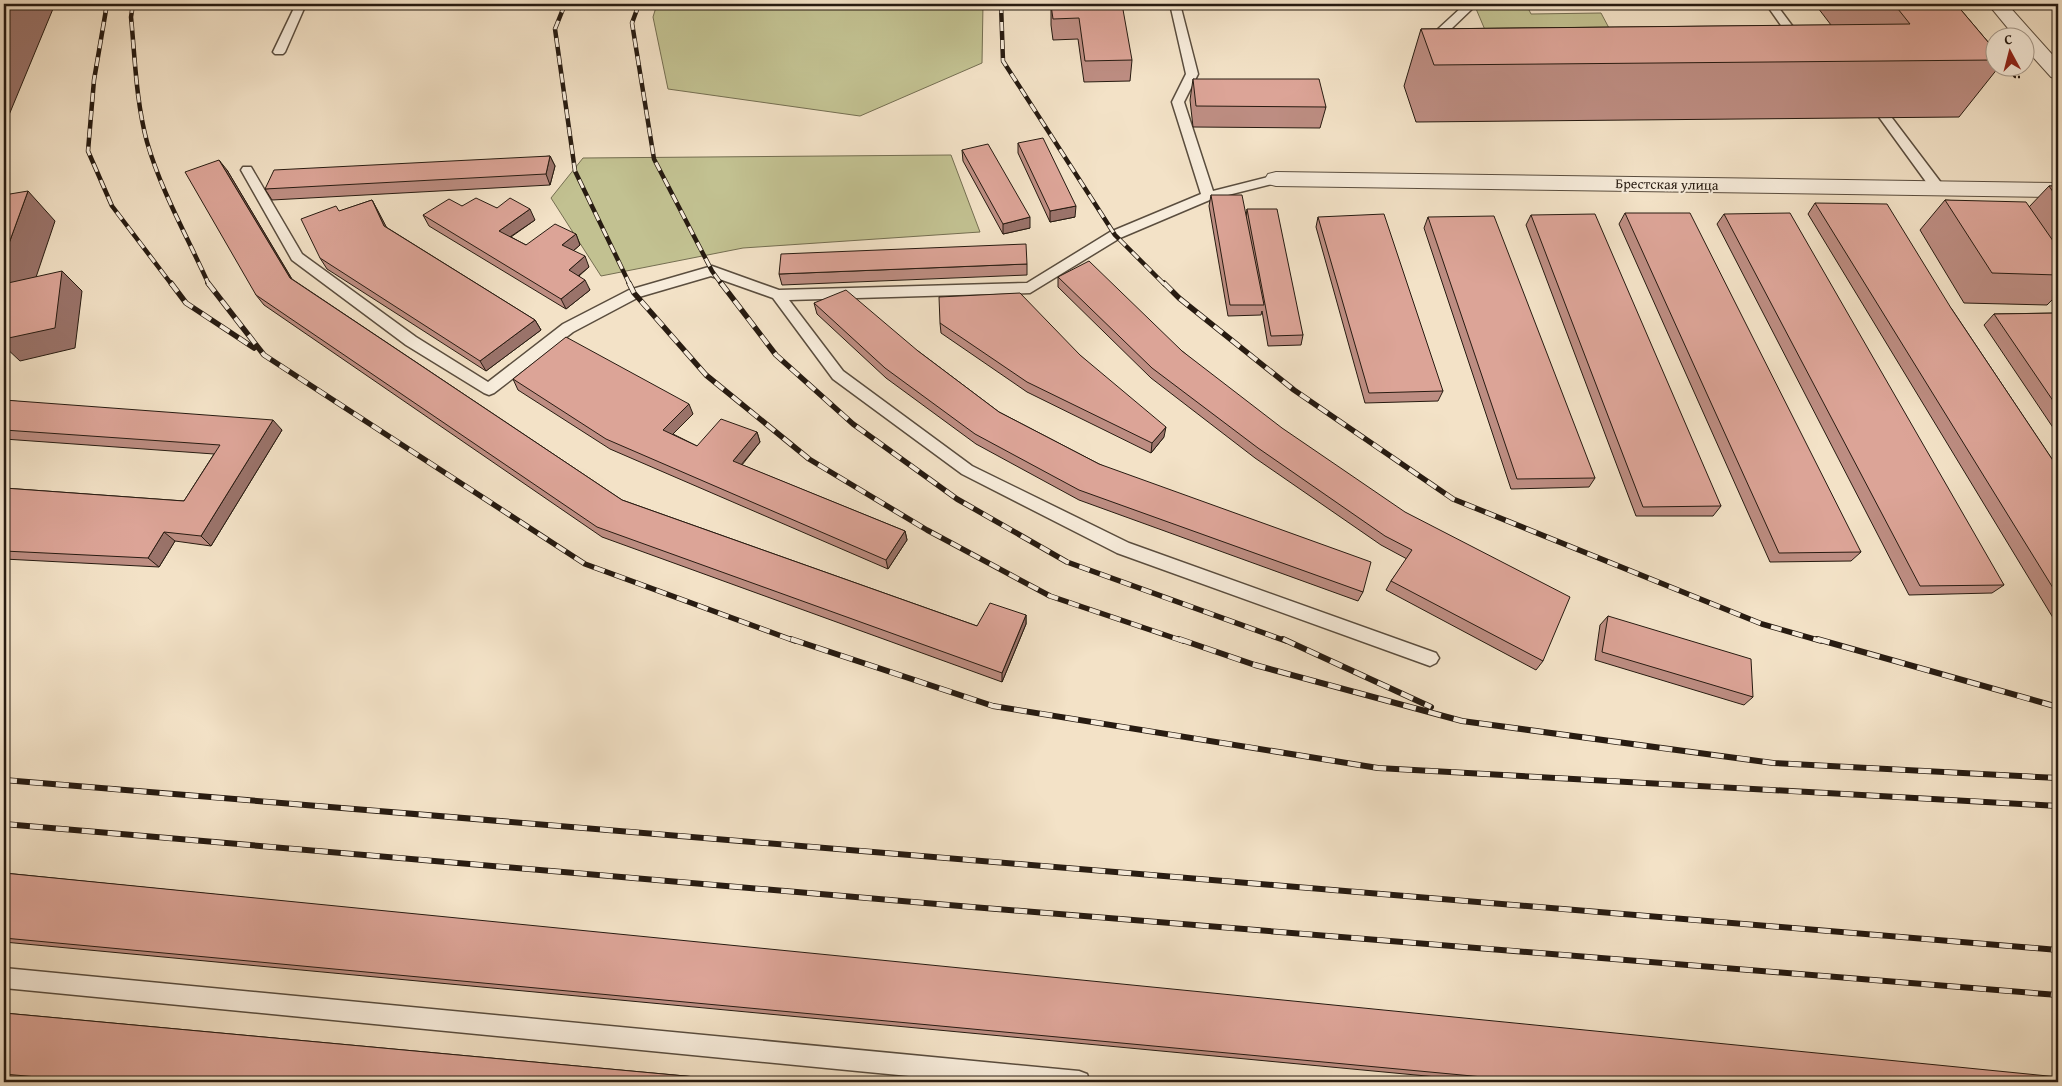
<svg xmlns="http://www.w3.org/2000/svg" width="2062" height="1086" font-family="'Gentium Book Plus',serif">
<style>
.green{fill:#c2c191;stroke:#746e51}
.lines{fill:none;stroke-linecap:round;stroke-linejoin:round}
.service-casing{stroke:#5a4d3e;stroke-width:3}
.minor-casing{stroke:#5a4d3e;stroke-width:2}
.tertiary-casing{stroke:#5a4d3e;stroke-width:2}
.path{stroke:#271b11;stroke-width:2.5;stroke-dasharray:3 2;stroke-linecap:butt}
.service{fill:#f7ecdb;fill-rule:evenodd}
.minor{fill:#f7ecdb;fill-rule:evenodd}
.tertiary{fill:#f7ecdb;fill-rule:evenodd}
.rail-far2-casing{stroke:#271b11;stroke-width:4.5}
.rail-far1-casing{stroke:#271b11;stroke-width:5.5}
.rail-casing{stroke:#271b11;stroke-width:6}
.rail-far2{stroke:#f7ecdb;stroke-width:3;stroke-dasharray:9;stroke-linecap:butt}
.rail-far1{stroke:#f7ecdb;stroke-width:4;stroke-dasharray:11;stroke-linecap:butt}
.rail{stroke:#f7ecdb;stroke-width:4.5;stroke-dasharray:13;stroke-linecap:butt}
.wall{fill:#bd8d82;stroke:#271b11}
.shaded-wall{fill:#9a736a;stroke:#271b11}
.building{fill:#dca497;stroke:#271b11}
.labels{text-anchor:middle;stroke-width:4;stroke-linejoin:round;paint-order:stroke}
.far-street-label{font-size:14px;fill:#271b11;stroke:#f7ecdb}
</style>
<rect width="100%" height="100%" fill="#f3e2c7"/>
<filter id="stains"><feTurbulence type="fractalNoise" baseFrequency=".004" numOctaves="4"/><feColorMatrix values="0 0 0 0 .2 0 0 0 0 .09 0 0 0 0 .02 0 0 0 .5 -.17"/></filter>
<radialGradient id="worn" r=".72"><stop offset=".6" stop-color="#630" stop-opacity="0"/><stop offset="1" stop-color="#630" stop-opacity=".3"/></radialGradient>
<path class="green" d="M657,4H983L982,63L860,116L668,89L653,17Z
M1474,4H1526L1531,14L1601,13L1617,43L1491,44Z
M951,155L980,232L743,248L601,276L551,198L583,158Z"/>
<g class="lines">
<g class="service-casing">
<path id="service" d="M296,4H306L285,52L283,54H275L273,52Z
M1170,4H1180L1198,74L1184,102L1213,191L1276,175L1280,176L1282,179L1280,182L1212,199L1120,238L1030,293L789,300L843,371L972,466L1129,543L1436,653L1439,658L1436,663L1430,666L1117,553L962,474L833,379L773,298L711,276L639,297L573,332L494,393L489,395L484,393L406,345L292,260L241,170L243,167H251L302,254L416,337L488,382L563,324L629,290L712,266L779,290L1027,283L1110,232L1201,194L1172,102L1186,74Z
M1766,4H1776L1805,43L1803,45H1795Z
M1467,5L1473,8L1450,30L1459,49L1457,51H1449L1438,29L1463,6Z
M1885,113L1889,114L1942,184L1943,187L1942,190H1932L1879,117Z
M4,968L1079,1071L1087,1074L1090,1082H971L4,988Z"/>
</g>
<g class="minor-casing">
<path id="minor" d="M1276,172L2058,183V197L1276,186L1268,184L1265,179L1268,174Z"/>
</g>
<g class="tertiary-casing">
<path id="tertiary" d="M1988,4H2007L2058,61V79L2051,77L2024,47V38H2016Z"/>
</g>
<path class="path" d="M2056,4L2058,6
M2007,68L2015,77H2020"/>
<use href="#service" class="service"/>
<use href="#minor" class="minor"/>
<use href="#tertiary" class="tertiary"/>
<g class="rail-far2-casing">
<path id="rail-far2" d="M107,4L94,80L88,151L112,206L172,285
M133,4L131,17C135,58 136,101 147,142C161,191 188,238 209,285
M565,4L555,29L575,171L630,285
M639,4L632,23L654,159L712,271L722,285
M1001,4L1003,61L1115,235L1165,285"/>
</g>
<g class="rail-far1-casing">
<path id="rail-far1" d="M171,283L186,303L254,348
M208,283L264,355L585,564L795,641
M629,283L634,293L706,375L809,459L927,530L1050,596L1183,641
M721,283L776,355L853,424L957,499L1067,562L1286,641
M1164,283L1179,298L1294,390L1453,499L1762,624L1821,641"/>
</g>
<g class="rail-casing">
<path id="rail" d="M791,639L993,706L1378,768L2058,806
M1179,639L1255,665L1462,721L1773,763L2058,778
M1283,639L1431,707
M1817,639L2058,707
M4,780L2058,950
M4,824L972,907L2058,995"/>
</g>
<use href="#rail-far2" class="rail-far2"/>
<use href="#rail-far1" class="rail-far1"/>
<use href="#rail" class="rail"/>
</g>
<path class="wall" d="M1075,4L1132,60L1130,81L1084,82L1078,39L1053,40L1051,25V5Z
M1432,4H1471L1432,5Z
M1815,4H1956L1994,49V68H1998L1959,117L1416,122L1404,86L1421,29L1831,25Z
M1193,79L1326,107L1320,128L1193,127L1190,100Z
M1018,143L1075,217L1050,222L1018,153Z
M962,150L1030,228L1003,234L963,161Z
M550,156L555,166L550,185L272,200L265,189Z
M227,170L292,279L622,500L977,626L1026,615V624L1002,682L602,537L264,305L256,295Z
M2049,186H2058V294L2047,305L1964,303L1920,230L1945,200L2029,207Z
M1211,195L1246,217L1247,209L1303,335L1301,345L1268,346L1262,311L1261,315L1228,316L1209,206Z
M372,200L386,227L535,320L541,330L486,371L327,269L320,258L340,211Z
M1815,203L1951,308L2058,468V626L1808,214Z
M462,206L497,208L535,220L511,237L526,245L576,234L580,245L573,251L589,267L579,276L590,290L566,309L429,226L423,215Z
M1625,213L1861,552L1851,561L1770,562L1619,224Z
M1724,214L2004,585L1992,593L1909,595L1717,224Z
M1531,215L1721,506L1713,516H1636L1526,225Z
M1318,217L1443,391L1438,401L1365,403L1316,227Z
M1428,217L1595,478L1589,487L1511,489L1424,228Z
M1027,264V275L782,285L779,274Z
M1058,277L1182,351L1543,661L1536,670L1386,590L1391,581L1407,559L1381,545L1255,458L1151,378L1058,287Z
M814,303L918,351L999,412L1099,464L1363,592L1358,601L1079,500L976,444L886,378L817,314Z
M2058,313V435L1984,325L1994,314Z
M940,323L1080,355L1164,437L1151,453L1027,392L941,333Z
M513,379L693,414L673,434L697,446L757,432L760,442L742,465L905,531L907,540L888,569L610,449L518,390Z
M4,400L282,430L211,546L175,541L159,567L4,559V488L184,501L214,454L4,439Z
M1608,616L1753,697L1744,705L1595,660L1600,625Z
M4,873L2058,1082H1490L4,942Z
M4,1013L750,1082H70L4,1076Z"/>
<path class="shaded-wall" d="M10,4H55L4,127V17Z
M550,156L555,166L550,185L546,174Z
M219,160L227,170L297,288L290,278Z
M28,191L55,221L30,295L4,299V257Z
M372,200L378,211L391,236L384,226Z
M1076,206L1075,217L1050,222V211Z
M530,209L535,220L504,241L499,231Z
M1030,217V228L1003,234V224Z
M576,234L580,245L567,256L562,245Z
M585,256L589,267L573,280L569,270Z
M62,271L82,291L75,348L20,361L4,346V339Z
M585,280L590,290L566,309L561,299Z
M535,320L541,330L486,371L480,361Z
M689,404L693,414L667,440L663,430Z
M273,420L282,430L211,546L201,536Z
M1166,427L1164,437L1151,453L1152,443Z
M757,432L760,442L736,471L733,461Z
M905,531L907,540L888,569L886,560Z
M164,532L175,541L159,567L148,558Z
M1026,615V624L1002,682V673Z"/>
<path class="building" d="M4,4H10L4,17Z
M1075,4H1122L1132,60L1085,61L1079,18L1053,19L1051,5Z
M1894,4H1956L1994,49V60L1434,65L1421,29L1910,24Z
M1193,79H1319L1326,107L1196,106Z
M1043,138L1076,206L1050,211L1018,143Z
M988,144L1030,217L1003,224L962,150Z
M550,156L546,174L265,189L274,170Z
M219,160L290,278L622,500L977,626L990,603L1026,615L1002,673L597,527L256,295L185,172Z
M2049,186H2058V199Z
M28,191L4,257V195Z
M1211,195H1242L1264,305H1230Z
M476,198L497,208L510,198L530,209L499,231L526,245L555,224L576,234L562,245L585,256L569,270L585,280L561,299L423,215L449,199L462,206Z
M372,200L384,226L535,320L480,361L320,258L301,219L336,206L339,211Z
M1945,200L2026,202L2058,248V275L1992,273Z
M1815,203L1887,204L1951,308L2058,468V596Z
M1247,209H1277L1303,335L1271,336Z
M1625,213H1690L1861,552L1779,553Z
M1790,213L2004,585L1920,586L1724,214Z
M1384,214L1443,391L1369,393L1318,217Z
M1595,214L1721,506L1643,507L1531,215Z
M1494,216L1595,478L1517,479L1428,217Z
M1026,244L1027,264L779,274L781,254Z
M1089,261L1182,351L1282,428L1405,512L1570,597L1543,661L1391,581L1412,550L1385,536L1258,448L1152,368L1058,277Z
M62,271L55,328L4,339V310L8,283Z
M846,290L918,351L999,412L1099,464L1371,562L1363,592L1079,490L975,434L885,368L814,303Z
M1020,293L1080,355L1166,427L1152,443L1027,382L940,323L939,297Z
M2058,313V408L1994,314Z
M566,337L689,404L663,430L697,446L721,419L757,432L733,461L905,531L886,560L606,439L513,379Z
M4,400L273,420L201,536L164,532L148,558L4,551V488L184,501L220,445L4,430Z
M1608,616L1751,659L1753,697L1602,652Z
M4,873L2058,1077V1082H1536L4,938Z
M4,1013L750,1082H92L4,1074Z"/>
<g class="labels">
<g class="far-street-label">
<text transform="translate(1667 184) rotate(1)" y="5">Брестская улица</text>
</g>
</g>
<rect width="2062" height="1086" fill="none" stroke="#f3e2c7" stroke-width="20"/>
<rect x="5" y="5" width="2052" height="1076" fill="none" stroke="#271b11" stroke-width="2.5"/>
<rect x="10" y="10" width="2042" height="1066" fill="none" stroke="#271b11"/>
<g transform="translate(2010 52) rotate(353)"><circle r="24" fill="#f7ecdb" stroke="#a4988a"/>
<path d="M0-4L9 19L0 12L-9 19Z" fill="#8f2418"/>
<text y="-8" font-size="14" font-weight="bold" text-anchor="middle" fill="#271b11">С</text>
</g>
<rect width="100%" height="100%" filter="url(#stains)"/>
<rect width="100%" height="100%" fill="url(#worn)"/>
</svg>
